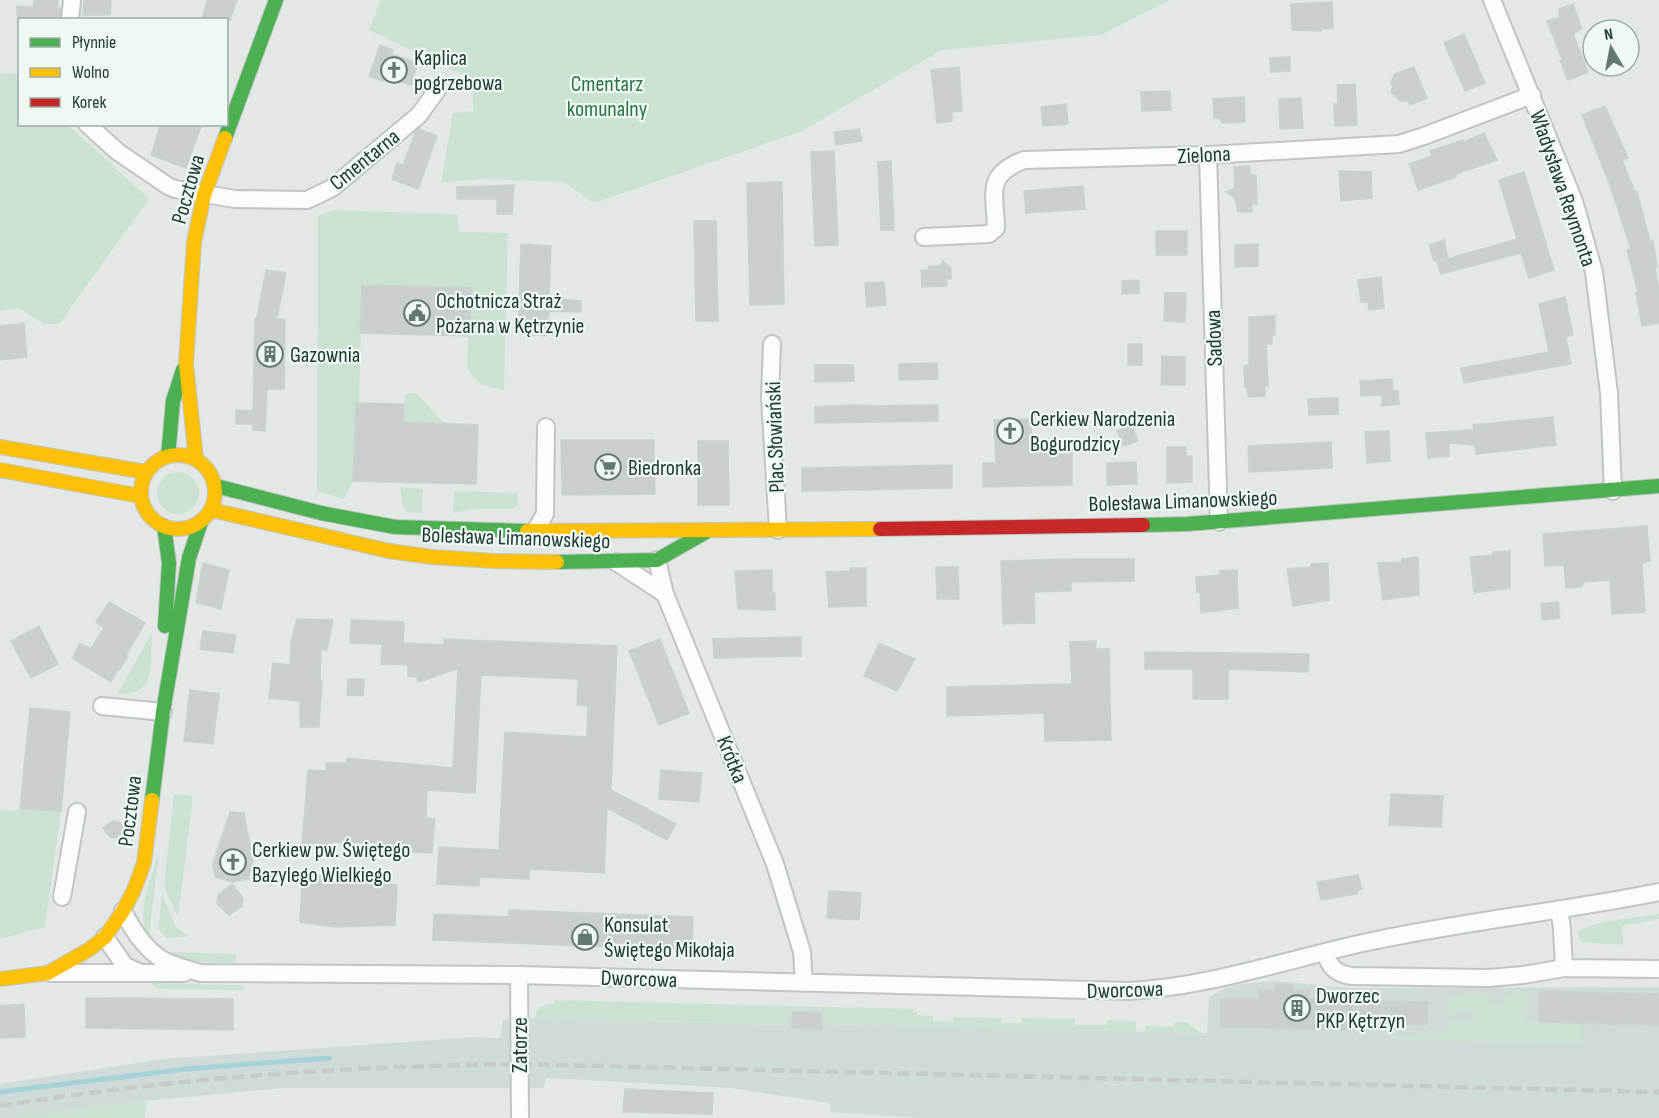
<svg xmlns="http://www.w3.org/2000/svg" width="1659" height="1118" font-family="'Sofia Sans Condensed',sans-serif">
<style>
.built{fill:#d0dad6}
.green{fill:#cbe2d2}
.lines{fill:none;stroke-linecap:round;stroke-linejoin:round}
.stream{stroke:#a3d2d7;stroke-width:5}
.building{fill:#cacfcd;stroke:#cbd1cf;stroke-width:1.5}
.street-casing{stroke:#c0c5c3;stroke-width:20}
.fast-casing{stroke:#bec6c3;stroke-width:16}
.slow-casing{stroke:#bec6c3;stroke-width:16}
.jam-casing{stroke:#bec6c3;stroke-width:16}
.street{stroke:#fbfcfb;stroke-width:16}
.fast{stroke:#4caf50;stroke-width:14}
.slow{stroke:#ffc107;stroke-width:14}
.jam{stroke:#c62828;stroke-width:14}
.rail{stroke:#c6cac9;stroke-width:4.5;stroke-dasharray:12 6;stroke-linecap:butt}
.labels{text-anchor:middle;stroke-width:4.5;stroke-linejoin:round;paint-order:stroke}
.poi-label{font-size:22px;fill:#203b33;stroke:#f0f8f4;text-anchor:start}
.park-label{font-size:22px;fill:#2a7344;stroke:#f0f8f4}
.street-label{font-size:22px;fill:#203b33;stroke:#f0f8f4}
</style>
<rect width="100%" height="100%" fill="#e3e8e6"/>
<path class="built" d="M1276,981L1350,988L1659,987V1118H922L831,1112L829,1103L731,1088L547,1078L543,1088H283L147,1101L13,1118H0V1084L164,1059L475,1037L500,1038L503,1020L534,1018L786,1025L788,1009L825,1011L826,1024L1207,1033L1209,997L1231,985Z"/>
<path class="green" d="M380,0H1170L1101,35L942,50L802,131L594,203L564,182L479,179L441,183L453,113L473,111L474,80L369,30Z
M0,73L19,74L20,124L68,125L149,199L59,324H44L19,308L0,311Z
M333,210L457,214L459,232L508,233L504,390C484,386 474,384 467,364L470,288L362,285L359,403H356L353,481L344,499L317,491L318,216Z
M410,393H416L444,423L404,422L405,396Z
M157 493a21 21 0 1 1 42 0a21 21 0 1 1-42 0Z
M400,487L423,489L422,513L407,512L402,503Z
M454,491L518,493V505L513,509H477L453,513Z
M152,633C150,663 158,697 117,694Z
M174,794L193,796L178,917L164,887Z
M20,808L61,812L45,927L0,939V810L17,811Z
M159,853L149,936C134,913 152,877 159,853Z
M162,894L176,927L189,937L166,938L158,929Z
M1659,914V919L1622,926L1623,945L1580,942L1578,930L1603,922Z
M171,952L236,954L235,963C212,963 192,963 170,953Z
M151,983L241,985L245,988L242,990L157,989Z
M1526,994L1528,996V1010L1532,1011V1014L1523,1013V1021L1583,1023L1582,1044L1373,1039L1447,1033L1449,1020H1477V1010H1454V1015H1449L1448,998L1451,996L1488,995L1490,1006H1505L1506,995Z
M554,1000L913,1009V1012H917V1015L933,1016V1021L953,1022L954,1017L1002,1018V1023H1022V1018L1075,1019V1025H1107V1020L1136,1021V1032L826,1024L825,1011L788,1009L787,1025L534,1018C536,1007 543,1004 554,1004Z
M1175,1022H1185L1205,1035L1145,1032V1026L1174,1027Z
M146,1101L145,1118H13L25,1116Z"/>
<g class="lines">
<path class="stream" d="M0,1092L186,1069L329,1058"/>
</g>
<path class="building" d="M34,0H58L57,8H61L60,20H22L17,16V6L33,7Z
M84,0H111L110,15H83Z
M208,0H237L230,20H201Z
M1332,2L1333,28L1321,29V31L1292,30L1291,4Z
M1573,4L1582,29L1574,33V36L1588,72L1568,80L1560,61L1562,59L1547,21L1559,18V9Z
M1464,34L1485,83L1465,91L1444,43Z
M380,45L393,50L391,54L418,63L411,85L385,76L383,81L369,76Z
M1290,57V71L1271,72L1270,58Z
M959,67L962,111L952,112V121L937,123L931,70Z
M1414,67L1427,98L1410,105L1408,101H1400L1391,92L1393,87L1391,83L1394,74Z
M1355,84L1357,125L1335,126L1334,104H1338L1337,85Z
M1170,91L1171,110L1142,111L1141,92Z
M1244,97L1245,122L1222,123L1220,119L1214,118L1213,99Z
M1301,98L1303,128L1280,129L1279,99Z
M1066,104L1068,124L1043,126L1041,107Z
M1605,106L1628,158L1622,160L1635,192H1637L1650,241H1653L1657,267H1655L1659,292V323L1642,326L1636,293L1638,292L1627,250L1631,249L1610,185L1582,115Z
M161,124H202L186,168L151,155Z
M419,129L437,136L418,189L392,179L397,163L403,165L416,131Z
M859,129L862,141L836,145L834,132Z
M1484,133L1497,160L1456,174V177L1418,190L1409,164L1432,156L1430,151L1463,140L1464,142Z
M834,151L838,245L815,246L811,152Z
M891,161L894,230H881L878,162Z
M1250,166V175H1256L1257,204H1252V212H1238L1235,198L1226,192L1235,188L1234,167Z
M1339,171L1371,172L1372,198L1341,201Z
M1524,172L1554,270L1529,278L1521,253L1441,274L1437,262L1517,239L1499,180Z
M782,182L784,304L750,305L747,183Z
M514,185L512,214H497V199H457V187Z
M1083,186L1085,209L1026,213L1024,191Z
M694,221H716L718,321H696Z
M1156,231H1187V255H1156Z
M1444,240L1448,257L1434,261L1429,245Z
M521,244L551,246L549,298L581,301V312L549,311L547,336L518,334Z
M1258,244V266L1235,267V245Z
M943,261L951,268V279H946L947,286L922,287L921,270H929V266H940Z
M266,270L286,273L277,319H285L284,389H267L265,431L253,430V424H236V410L253,411L255,319L257,318Z
M1381,277L1384,308L1369,310L1368,302H1361L1358,280Z
M1139,280V293L1122,294V281Z
M884,282L886,305L867,307L865,283Z
M362,285L471,288L469,336L360,333Z
M1165,293H1186L1185,322L1164,321Z
M1565,297L1573,335L1566,337L1571,364L1464,383L1461,368L1549,352L1539,304Z
M1275,316V335H1272V344H1266L1268,386H1265V396L1248,397L1247,388L1245,387L1244,366L1249,365V317Z
M24,323L27,357L0,360V326Z
M1128,344H1142V365H1128Z
M1162,356L1185,357V385H1161Z
M937,363L938,379L899,380V364Z
M815,365H853L854,381L815,382Z
M1392,379L1393,390L1398,391L1399,404L1382,406V395L1361,396L1360,381Z
M1338,398V414L1309,415L1308,399Z
M356,403L404,404V422L478,425L476,484L353,481Z
M855,405L876,406L938,405V421L815,423V407Z
M1553,417L1556,445L1476,454L1475,445L1449,443V456L1428,458L1426,433L1474,430L1473,425Z
M1031,419L1032,447L1072,446V463L1070,464H1072V485L983,487V463H996L994,420Z
M1132,426L1138,441L1123,446L1117,431Z
M1389,431L1390,461L1367,463L1365,432Z
M561,440H654L655,494L562,495Z
M698,441H728L729,505H698Z
M1331,442L1332,468L1249,472L1248,446Z
M1167,447H1186V456H1192V482L1167,483Z
M1136,462L1137,484L1107,485V463Z
M952,465V488L802,491V468Z
M1647,526L1650,561L1642,563L1645,612L1612,614L1610,580L1583,582L1582,587L1566,588L1564,565L1545,566L1543,534Z
M1510,551V588L1474,593L1470,557L1493,555V552Z
M1418,557L1419,595L1383,600L1378,563L1402,562V559Z
M1071,559H1134V581L1071,582V591L1034,592L1035,623L1003,624L1001,561Z
M203,563L229,570L221,609L196,602Z
M1328,563L1329,600L1293,606L1287,569L1311,567V564Z
M936,567H958L959,599H937Z
M850,568H866V606L829,607L826,572L850,571Z
M772,570V593H775V610L738,609L735,571Z
M1237,570L1238,608L1201,613L1200,592H1197L1196,577L1221,575L1220,571Z
M109,602L145,623L126,655L128,656L120,669L119,668L111,682L72,658L80,643L91,649L104,628L96,622Z
M1558,602L1560,618L1542,620L1541,604Z
M297,619L333,620L327,650H321L320,680L322,681L319,727H300V701L269,698L273,663L290,665L291,642Z
M351,620L404,622L403,643L444,645V639L617,646L611,790L676,824L667,840L607,808L604,873L530,869L529,879L479,877V886L437,884L439,847L499,850L505,732L587,737L588,706L577,705L578,679L481,675L475,793L427,790L426,818L435,819L432,853L394,851V847H380V843L331,842V846L302,844L308,770L326,771V763H347V758L453,768L458,668L419,682L416,677L408,676V665L381,664L382,644L350,643Z
M39,626L58,664L31,678L11,641Z
M203,631L236,635L233,653L200,649Z
M801,637V656L714,658L713,639Z
M660,639L689,713L659,725L629,651Z
M1096,641L1095,649H1109L1111,740L1045,741L1044,713L947,716V687L1072,684L1070,642Z
M879,643L915,659L897,691L864,676Z
M1145,652L1309,654L1308,672L1228,669V699H1193V669H1145Z
M348,679H364L363,696L347,695Z
M190,690L219,694L213,744L184,741Z
M30,708L70,712L61,812L20,808Z
M661,770L702,773L699,802L659,799Z
M1391,794L1443,796L1441,827L1389,825Z
M230,812L244,813L253,861L248,879L232,882L215,877L213,863Z
M112,821L119,822L123,827L122,834L116,838L110,837L103,828Z
M1358,875L1362,889L1357,891V894L1321,900L1317,882Z
M314,876L332,877L333,882L366,883L367,878L385,879L386,884L397,885L395,925L335,927L300,922L302,882H313Z
M232,884L243,898L242,906L229,915L217,904L218,895Z
M829,891L861,893L859,920L827,918Z
M509,910L693,917L692,950L433,940L434,914L509,917Z
M1275,985H1293V990H1309V998L1351,1001L1428,1002L1427,1025L1389,1024V1017L1353,1016V1028H1347V1030L1221,1027V999H1259V990H1275Z
M1540,991L1659,994V1025L1539,1022Z
M86,998L233,999V1030L86,1028Z
M24,1004L25,1037L0,1038V1006Z
M793,1012L821,1013L822,1029L791,1028Z
M625,1089L713,1093L712,1114L623,1112Z"/>
<g class="lines">
<g class="street-casing">
<path id="street" d="M1492,0L1574,201L1594,272L1609,393L1613,491
M70,20L72,0
M87,124L118,152L168,186L175,189L235,199L307,200L332,188L419,115L437,90
M1208,155L1219,522
M924,237L989,234L996,228C995,192 985,175 1024,160L1208,155L1399,144L1424,136L1532,95
M772,344L770,397L778,530
M535,531L545,514L546,427
M657,560L665,594L775,864L802,952L804,983
M616,562L665,594
M102,706L163,712
M62,897L77,812
M1559,909L1562,929L1564,968
M123,911C132,929 146,950 163,960C174,966 188,969 200,973L519,975L1128,991C1211,987 1291,958 1372,941C1467,921 1564,911 1659,892
M105,937L125,966L139,972
M1325,952C1329,967 1336,974 1352,976L1489,978L1523,975L1564,968L1659,969
M51,973H184
M519,975L520,1116"/>
</g>
<g class="fast-casing">
<path id="fast" d="M225,138L276,0
M168,456L173,401L183,370
M216,486L321,513L395,527L527,531
M1143,525L1187,524L1659,486
M164,526L169,563L165,626
M557,562L657,560L706,532
M152,800L163,712L189,558L201,522"/>
</g>
<g class="slow-casing">
<path id="slow" d="M0,447L146,472
M141 492a37 37 0 1 1 74 0a37 37 0 1 1-74 0Z
M196,459L186,364L194,242L204,195L225,138
M0,470L140,496
M212,510L389,551L432,557L494,561L557,562
M527,531L880,529
M0,979L48,973L90,949L105,937L123,911L134,890L144,863L152,800"/>
</g>
<g class="jam-casing">
<path id="jam" d="M880,529L1143,525"/>
</g>
<use href="#street" class="street"/>
<use href="#fast" class="fast"/>
<use href="#slow" class="slow"/>
<use href="#jam" class="jam"/>
<path class="rail" d="M0,1106C172,1078 345,1066 519,1064L1659,1092"/>
</g>
<defs>
<g id="church-ring" transform="scale(1.35)"><circle r="9.5" fill="#f0f8f4" stroke="#647872" stroke-width="1.5"/><path d="M-1.2-6h2.4v3.5h3.3v2.4h-3.3V6h-2.4V-.1h-3.3v-2.4h3.3Z" fill="#647872"/></g>
<g id="civic-ring" transform="scale(1.35)"><circle r="9.5" fill="#f0f8f4" stroke="#647872" stroke-width="1.5"/><path d="M-.6-6.5H3V-4.5H.6V-3L4-1V1h2V6H-6V1h2V-1L-.6-3ZM-1.2 2.5V6h2.4V2.5Z" fill="#647872"/></g>
<g id="building-ring" transform="scale(1.35)"><circle r="9.5" fill="#f0f8f4" stroke="#647872" stroke-width="1.5"/><path d="M-4-6H4V6H1V3H-1V6H-4ZM-2.5-4.3h1.7v1.8h-1.7ZM.8-4.3h1.7v1.8H.8ZM-2.5-1h1.7V.8h-1.7ZM.8-1h1.7V.8H.8Z" fill="#647872"/></g>
<g id="supermarket-ring" transform="scale(1.35)"><circle r="9.5" fill="#f0f8f4" stroke="#647872" stroke-width="1.5"/><path d="M-6-5.5h2.5l.6 2H6L4.5 2H-2.5L-4.4-4H-6ZM-1.5 3.2a1.3 1.3 0 1 0 .1 0ZM3 3.2a1.3 1.3 0 1 0 .1 0Z" fill="#647872"/></g>
<g id="shop-ring" transform="scale(1.35)"><circle r="9.5" fill="#f0f8f4" stroke="#647872" stroke-width="1.5"/><path d="M-5-2.5h2.3a2.7 3.5 0 0 1 5.4 0H5L5.5 6h-11ZM-1.5-2.5h3a1.5 2.3 0 0 0-3 0Z" fill="#647872"/></g>
</defs>
<g fill-rule="evenodd">
<use href="#church-ring" x="394" y="70"/>
<use href="#civic-ring" x="417" y="313"/>
<use href="#building-ring" x="270" y="354"/>
<use href="#church-ring" x="1010" y="431"/>
<use href="#supermarket-ring" x="608" y="467"/>
<use href="#church-ring" x="233" y="862"/>
<use href="#shop-ring" x="585" y="937"/>
<use href="#building-ring" x="1297" y="1008"/>
</g>
<g class="labels">
<g class="poi-label">
<text x="414" y="65">Kaplica<tspan x="414" dy="25">pogrzebowa</tspan></text>
<text x="436" y="308">Ochotnicza Straż<tspan x="436" dy="25">Pożarna w Kętrzynie</tspan></text>
<text x="290" y="362">Gazownia</text>
<text x="1030" y="426">Cerkiew Narodzenia<tspan x="1030" dy="25">Bogurodzicy</tspan></text>
<text x="628" y="475">Biedronka</text>
<text x="252" y="857">Cerkiew pw. Świętego<tspan x="252" dy="25">Bazylego Wielkiego</tspan></text>
<text x="604" y="932">Konsulat<tspan x="604" dy="25">Świętego Mikołaja</tspan></text>
<text x="1316" y="1003">Dworzec<tspan x="1316" dy="25">PKP Kętrzyn</tspan></text>
</g>
<g class="park-label">
<text x="607" y="91">Cmentarz<tspan x="607" dy="25">komunalny</tspan></text>
</g>
<g class="street-label">
<text transform="translate(1204 154) rotate(-3)" y="8">Zielona</text>
<text transform="translate(364 159) rotate(-39)" y="8">Cmentarna</text>
<text transform="translate(1564 188) rotate(71)" y="8">Władysława Reymonta</text>
<text transform="translate(187 189) rotate(-74)" y="8">Pocztowa</text>
<text transform="translate(1213 338) rotate(-92)" y="8">Sadowa</text>
<text transform="translate(774 437) rotate(-92)" y="8">Plac Słowiański</text>
<text transform="translate(1183 500) rotate(-2)" y="8">Bolesława Limanowskiego</text>
<text transform="translate(516 537) rotate(2)" y="8">Bolesława Limanowskiego</text>
<text transform="translate(733 759) rotate(68)" y="8">Krótka</text>
<text transform="translate(129 811) rotate(-83)" y="8">Pocztowa</text>
<text transform="translate(639 978) rotate(2)" y="8">Dworcowa</text>
<text transform="translate(1125 989) rotate(-2)" y="8">Dworcowa</text>
<text transform="translate(519 1045) rotate(-90)" y="8">Zatorze</text>
</g>
</g>
<rect x="18" y="18" width="210" height="108" fill="#f0f8f4" stroke="#9daca7" stroke-width="1.5"/>
<rect x="30" y="38" width="30" height="9" fill="#4caf50" stroke="#9daca7" stroke-width="1.5"/>
<text x="72" y="48" font-size="18" fill="#203b33">Płynnie</text>
<rect x="30" y="68" width="30" height="9" fill="#ffc107" stroke="#9daca7" stroke-width="1.5"/>
<text x="72" y="78" font-size="18" fill="#203b33">Wolno</text>
<rect x="30" y="98" width="30" height="9" fill="#c62828" stroke="#9daca7" stroke-width="1.5"/>
<text x="72" y="108" font-size="18" fill="#203b33">Korek</text>
<g transform="translate(1611 48) rotate(350)"><circle r="28" fill="#f0f8f4" stroke="#9daca7" stroke-width="1.5"/>
<path d="M0-4.5L10 22L0 15L-10 22Z" fill="#647872"/>
<text y="-9" font-size="16" font-weight="bold" text-anchor="middle" fill="#203b33">N</text>
</g>
</svg>
